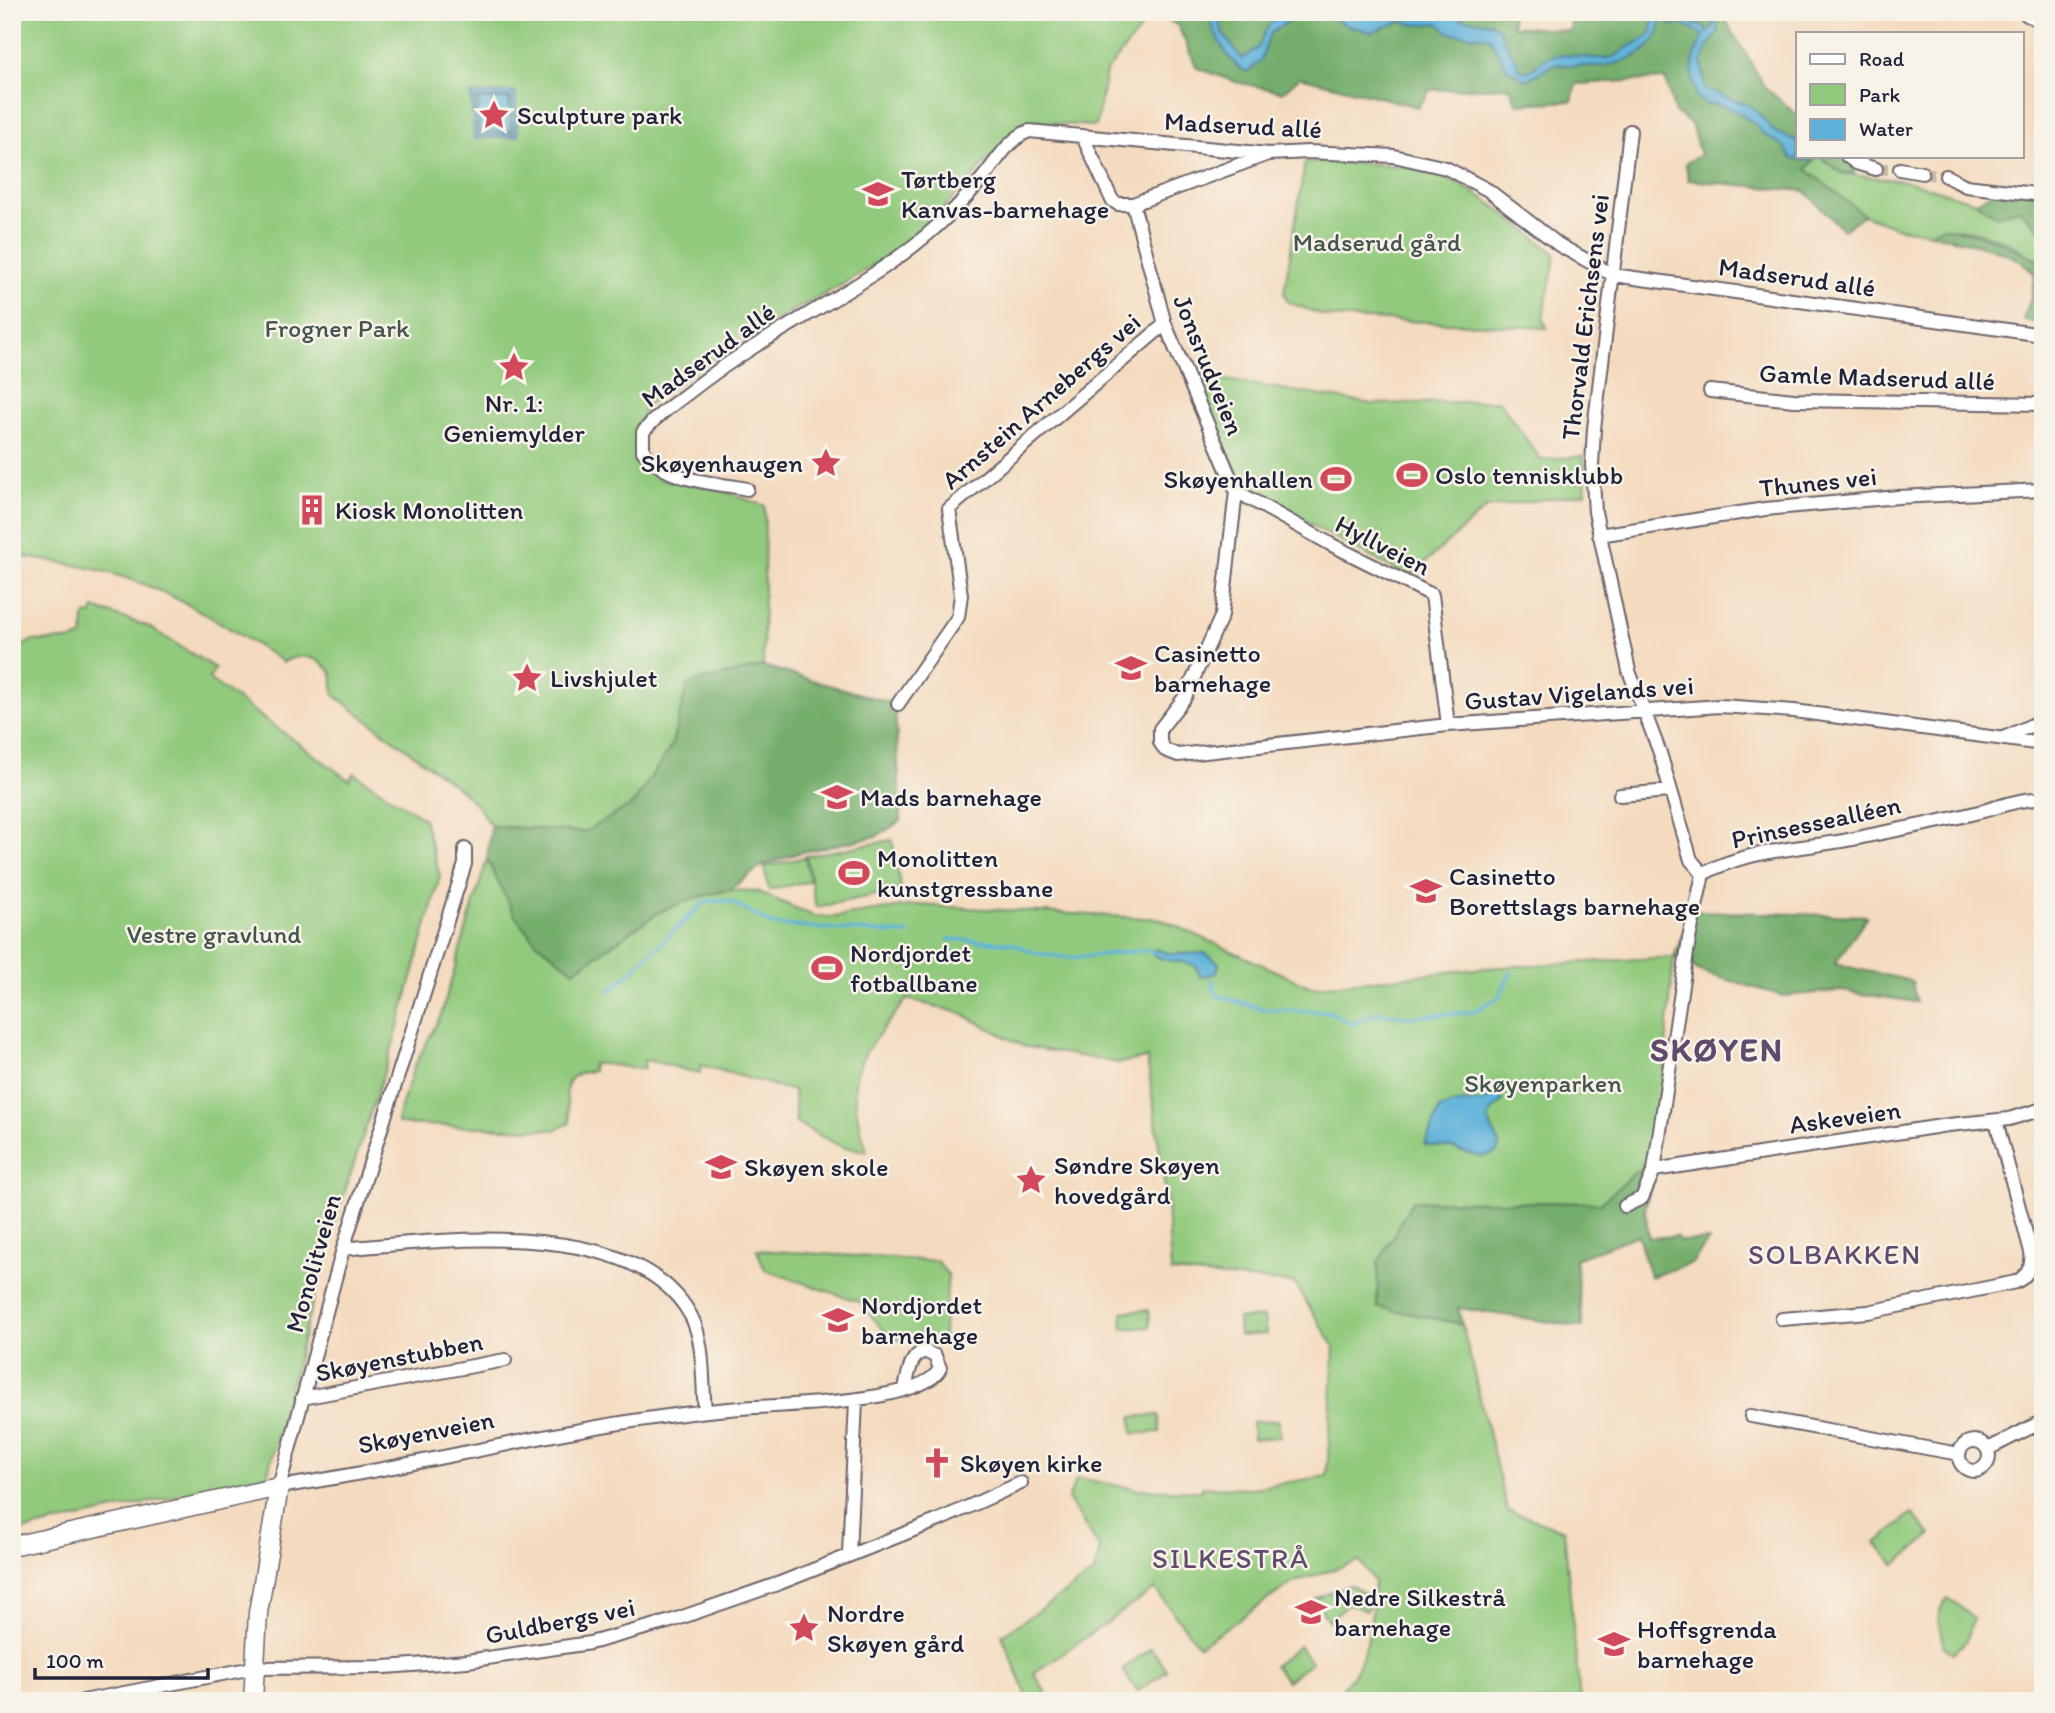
<svg xmlns="http://www.w3.org/2000/svg" width="2055" height="1713" font-family="Itim,sans-serif">
<style>
.green{fill:#92ca7d;stroke:#5a765c;stroke-width:2}
.forest{fill:#75ae6c;stroke:#4c6854;stroke-width:2}
.water{fill:#5eb2da;stroke:#406a8a;stroke-width:2;fill-rule:evenodd}
.lines{fill:none;stroke-linecap:round;stroke-linejoin:round}
.stream{stroke:#5eb2da;stroke-width:3.5}
.street-tunnel{stroke:#cab6a5;stroke-width:12;stroke-dasharray:12 6;stroke-linecap:butt}
.street-casing{stroke:#6c6369;stroke-width:16}
.secondary-casing{stroke:#6c6369;stroke-width:21}
.primary-casing{stroke:#6c6369;stroke-width:23}
.street{stroke:#fff;stroke-width:12}
.secondary{stroke:#fff;stroke-width:18}
.primary{stroke:#fff;stroke-width:19}
.labels{text-anchor:middle;stroke-width:5;stroke-linejoin:round;paint-order:stroke}
.poi-label{font-size:26px;fill:#22223b;stroke:#f7f3e8;text-anchor:start}
.street-label{font-size:26px;fill:#22223b;stroke:#f7f3e8}
.park-label{font-size:26px;fill:#44544f;stroke:#f7f3e8}
.neighbourhood-label{font-size:28px;letter-spacing:2px;fill:#604b6c;stroke:#f7f3e8}
.district-label{font-size:33px;font-weight:bold;letter-spacing:2px;fill:#604b6c;stroke:#f7f3e8}
</style>
<rect width="100%" height="100%" fill="#f7f3e8"/>
<filter id="ink" filterUnits="userSpaceOnUse"><feTurbulence type="fractalNoise" baseFrequency=".0143" numOctaves="2"/><feDisplacementMap in="SourceGraphic" scale="14" xChannelSelector="R" yChannelSelector="G"/><feConvolveMatrix kernelMatrix="1 2 1 2 8 2 1 2 1" color-interpolation-filters="sRGB"/></filter>
<filter id="wash" filterUnits="userSpaceOnUse"><feTurbulence type="fractalNoise" baseFrequency=".00686" numOctaves="4" result="noise"/><feDisplacementMap in="SourceGraphic" scale="28" xChannelSelector="R" yChannelSelector="G"/><feGaussianBlur stdDeviation="1.57" result="paint"/><feColorMatrix in="noise" values="0 0 0 0 0 0 0 0 0 0 0 0 0 0 0 0 0 1.4 0 .05"/><feComposite in="paint" operator="in"/></filter>
<g filter="url(#wash)">
<rect width="100%" height="100%" fill="#f4dbbf"/>
<path class="green" d="M12,12H1154L1106,72L1096,126L1024,122L930,223L894,252L838,287L768,324L702,366L647,405L636,429L638,454L658,479L715,488L765,506L763,666L688,684L671,747L633,804L585,832L491,826L479,808L461,790L334,695L332,673C319,657 302,652 283,662C230,628 174,591 113,574C80,564 45,561 12,555Z
M1818,156L1843,174L1907,181L1976,202L1996,216L2019,208L2043,233V255L2038,261L2011,244L1978,232L1942,227L1930,233L1895,227L1864,215L1806,169Z
M1305,162C1356,163 1413,160 1459,184C1494,202 1525,231 1556,254L1543,317L1547,328L1328,317L1288,302L1284,293Z
M1196,375L1372,404L1499,401L1541,460L1584,456L1586,493L1486,508L1409,577L1244,489Z
M94,608L147,626L215,668L209,679L349,780L354,773L424,819L440,876L397,1032L327,1246L267,1476L12,1533V652L31,641L74,640L83,636L84,618L87,614L92,615Z
M892,840L901,890L816,907L806,856Z
M805,857L810,881L769,890L764,867Z
M487,859C515,916 523,931 574,971L659,912L698,897L729,890L756,891L814,916L833,917L917,905L1161,919L1311,987L1485,968L1674,957L1656,1154L1601,1203L1412,1201L1378,1307L1462,1324L1507,1510L1564,1530L1580,1701H1339L1336,1694C1370,1665 1372,1623 1374,1581L1359,1561L1292,1583L1199,1646L1155,1589L1034,1673L1050,1700L1029,1701L1002,1635L1094,1573L1100,1549L1068,1499L1077,1478L1136,1489L1201,1491L1202,1487L1253,1488L1327,1476L1334,1346L1294,1283L1171,1272L1167,1204L1147,1058L1119,1063L1023,1046L960,1013L907,999C857,1062 841,1069 867,1151L842,1147L796,1123L794,1091L701,1065L700,1073C680,1070 663,1062 644,1060V1069C625,1069 611,1062 592,1064L593,1071C557,1073 567,1097 570,1123L555,1130L399,1124L397,1120L414,1067L441,1015Z
M757,1250L937,1261L948,1275L943,1345L890,1338L860,1302L765,1270Z
M1149,1310L1150,1327L1123,1329L1122,1312Z
M1264,1317L1266,1334L1239,1336L1238,1319Z
M1159,1415L1160,1432L1133,1434L1132,1417Z
M1278,1420L1280,1437L1253,1439L1252,1422Z
M1912,1513L1931,1535L1895,1565L1876,1543Z
M1349,1585L1371,1596L1367,1611L1348,1604L1329,1622L1315,1599Z
M1948,1598L1974,1618L1966,1642L1953,1653L1944,1647C1940,1629 1933,1613 1948,1598Z
M1299,1646L1311,1662L1287,1681L1274,1666Z
M1151,1648L1167,1670L1138,1691L1122,1670Z"/>
<path class="forest" d="M1154,12H1508L1511,13L1513,26L1570,31L1572,12H1721L1765,87L1798,116V156H1818L1806,169L1864,215L1843,230L1805,191L1688,180L1686,163L1700,155L1691,124L1675,113L1665,79L1576,84L1572,101L1517,104L1510,87L1430,90L1418,107L1300,77L1283,92L1236,82L1197,68L1178,26Z
M1820,156H1854V173L1843,174Z
M2007,184L2043,189V233L2019,209L1996,216L1976,202Z
M1942,227C1978,232 2006,242 2037,261L2043,255V325L2023,319L2031,298L2035,274C2013,247 1964,243 1930,233Z
M763,666L895,704L901,821L877,836L798,853L763,865L729,890L698,897L659,912L574,971L536,942L515,916L487,859L491,826L584,832L633,804L671,747L688,684Z
M1691,911L1867,916L1835,964L1912,981L1916,1002L1842,991L1783,996L1704,973L1674,957Z
M1656,1154L1645,1210L1649,1238L1676,1236L1680,1241L1709,1240L1692,1263L1650,1277L1638,1235L1575,1259L1583,1327L1458,1308L1462,1324L1377,1307L1378,1263L1412,1201L1601,1203Z"/>
<path class="water" d="M1210,12H1219L1222,32L1242,59L1259,47C1266,24 1276,12 1301,12L1270,34L1261,60L1248,72C1230,67 1210,30 1210,12Z
M1327,12H1423L1491,23L1499,29L1520,69L1525,72C1537,69 1541,58 1552,56C1573,52 1590,60 1608,58C1617,57 1620,52 1627,48C1644,36 1656,43 1652,12H1675L1678,15L1686,12L1695,25L1704,26L1707,33L1713,28V23L1704,12H1714L1719,32L1707,47L1702,62L1705,89L1753,107L1775,132L1798,141V156H1812L1811,161L1792,159L1784,146L1763,134L1755,124L1734,110L1713,103L1708,105L1697,98C1689,74 1691,57 1704,36L1682,24L1671,26L1670,20L1662,21C1659,28 1659,36 1653,42C1628,70 1588,68 1555,64L1526,80L1507,68L1489,37L1450,33L1437,23L1415,25L1402,21L1371,32L1346,25L1330,17Z
M515,92L518,136L474,139L471,95ZM511,97L514,133L477,135L475,99Z
M509,99L511,131L479,132L478,100Z
M1155,949L1171,954L1205,953L1219,963L1217,973L1200,977L1196,966C1181,959 1166,964 1153,954Z
M1498,1091L1503,1101L1492,1111L1488,1120L1500,1145L1496,1153L1481,1157L1452,1148L1425,1145L1440,1109L1455,1103L1483,1102Z"/>
<g class="lines">
<path class="stream" d="M948,939L1011,943L1035,953L1070,958L1147,950L1153,952
M1212,980L1216,995L1263,1009L1330,1012L1352,1024L1378,1012L1407,1017L1473,1012L1499,997L1511,972
M610,991L706,901H729L773,925L909,934"/>
</g>
</g>
<g filter="url(#ink)">
<g class="lines">
<path class="street-tunnel" d="M1876,169H1900
M1922,173L1946,176"/>
<g class="street-casing">
<path id="street" d="M1630,131L1594,429L1592,465L1595,512L1629,671L1660,753L1691,860L1703,874
M1083,137L1112,200L1118,204H1133L1165,324L1236,491L1222,615L1185,697L1160,729V742L1165,750L1178,755L1448,725L1720,706L1794,711L2043,744
M1847,156L1856,163L1876,169
M1900,169L1922,173
M1946,176L1966,186L2043,195
M1133,204L1268,154
M1710,391L1794,400L2043,404
M747,489C711,482 667,482 643,451V432C657,415 675,403 692,390C766,331 856,295 928,234C947,218 965,199 981,180C996,163 1007,140 1029,131L1269,154L1308,152L1394,156L1446,168L1488,190L1559,245L1613,275L2043,335
M1236,491L1332,545L1432,595L1448,725
M1599,535L1765,509L1898,497L2043,490
M898,704L958,617L961,595L949,509L1165,324
M2006,737L2043,720
M1620,795L1670,791
M465,849V864L343,1249L279,1487C438,1464 592,1418 754,1407C789,1405 926,1402 940,1368L935,1356L924,1351C909,1357 909,1374 905,1388
M1654,1170L1948,1125L2009,1119L2043,1109
M1625,1206L1642,1198L1654,1170L1689,939L1703,874C1749,848 1807,849 1858,838C1899,829 1942,822 1983,811C2001,806 2016,800 2035,799
M343,1249C438,1240 637,1215 691,1316C705,1342 702,1382 705,1411
M1782,1319L1868,1312L2016,1282C2028,1276 2033,1265 2031,1252L1996,1121
M302,1398L505,1360
M1751,1416L1959,1454
M1959 1456a15 15 0 1 1 30 0a15 15 0 1 1-30 0Z
M1988,1449L2043,1421
M849,1554L856,1401
M83,1701L253,1668L385,1667L467,1661L590,1643L671,1621L780,1583L939,1520L1021,1483"/>
</g>
<g class="secondary-casing">
<path id="secondary" d="M12,1546L279,1487L258,1613L253,1701"/>
</g>
<g class="primary-casing">
<path id="primary" d="M2029,12L2043,18"/>
</g>
<use href="#street" class="street"/>
<use href="#secondary" class="secondary"/>
<use href="#primary" class="primary"/>
</g>
</g>
<defs>
<g id="sight-bare" transform="scale(2.415)"><path d="M0-6L1.8-2.2L6-1.7L2.9 1.2L3.7 5.4L0 3.3L-3.7 5.4L-2.9 1.2L-6-1.7L-1.8-2.2Z" fill="#d1495b" stroke="#f7f3e8" stroke-width="2.5" paint-order="stroke"/></g>
<g id="school-bare" transform="scale(2.415)"><path d="M0-5L7-2L0 1L-7-2ZM-4 1L0 2.5L4 1V4Q0 6-4 4Z" fill="#d1495b" stroke="#f7f3e8" stroke-width="2.5" paint-order="stroke"/></g>
<g id="stadium-bare" transform="scale(2.415)"><path d="M0-5a6.5 5 0 1 0 0 10a6.5 5 0 1 0 0-10ZM-3.5-1.8h7v3.6h-7Z" fill="#d1495b" stroke="#f7f3e8" stroke-width="2.5" paint-order="stroke"/></g>
<g id="building-bare" transform="scale(2.415)"><path d="M-4-6H4V6H1V3H-1V6H-4ZM-2.5-4.3h1.7v1.8h-1.7ZM.8-4.3h1.7v1.8H.8ZM-2.5-1h1.7V.8h-1.7ZM.8-1h1.7V.8H.8Z" fill="#d1495b" stroke="#f7f3e8" stroke-width="2.5" paint-order="stroke"/></g>
<g id="church-bare" transform="scale(2.415)"><path d="M-1.2-6h2.4v3.5h3.3v2.4h-3.3V6h-2.4V-.1h-3.3v-2.4h3.3Z" fill="#d1495b" stroke="#f7f3e8" stroke-width="2.5" paint-order="stroke"/></g>
</defs>
<g fill-rule="evenodd">
<use href="#sight-bare" x="494" y="115"/>
<use href="#school-bare" x="878" y="194"/>
<use href="#sight-bare" x="514" y="367"/>
<use href="#sight-bare" x="826" y="463"/>
<use href="#stadium-bare" x="1412" y="475"/>
<use href="#stadium-bare" x="1336" y="479"/>
<use href="#building-bare" x="312" y="510"/>
<use href="#school-bare" x="1131" y="668"/>
<use href="#sight-bare" x="527" y="678"/>
<use href="#school-bare" x="837" y="797"/>
<use href="#stadium-bare" x="854" y="873"/>
<use href="#school-bare" x="1426" y="891"/>
<use href="#stadium-bare" x="827" y="968"/>
<use href="#school-bare" x="721" y="1167"/>
<use href="#sight-bare" x="1031" y="1180"/>
<use href="#school-bare" x="838" y="1320"/>
<use href="#church-bare" x="937" y="1463"/>
<use href="#school-bare" x="1311" y="1612"/>
<use href="#sight-bare" x="804" y="1628"/>
<use href="#school-bare" x="1614" y="1644"/>
</g>
<g class="labels">
<g class="poi-label">
<text x="517" y="124">Sculpture park</text>
<text x="901" y="188">Tørtberg<tspan x="901" dy="30">Kanvas-barnehage</tspan></text>
<text x="514" y="412" text-anchor="middle">Nr. 1:<tspan x="514" dy="30">Geniemylder</tspan></text>
<text x="803" y="472" text-anchor="end">Skøyenhaugen</text>
<text x="1435" y="484">Oslo tennisklubb</text>
<text x="1313" y="488" text-anchor="end">Skøyenhallen</text>
<text x="335" y="519">Kiosk Monolitten</text>
<text x="1154" y="662">Casinetto<tspan x="1154" dy="30">barnehage</tspan></text>
<text x="550" y="687">Livshjulet</text>
<text x="860" y="806">Mads barnehage</text>
<text x="877" y="867">Monolitten<tspan x="877" dy="30">kunstgressbane</tspan></text>
<text x="1449" y="885">Casinetto<tspan x="1449" dy="30">Borettslags barnehage</tspan></text>
<text x="850" y="962">Nordjordet<tspan x="850" dy="30">fotballbane</tspan></text>
<text x="1054" y="1174">Søndre Skøyen<tspan x="1054" dy="30">hovedgård</tspan></text>
<text x="744" y="1176">Skøyen skole</text>
<text x="861" y="1314">Nordjordet<tspan x="861" dy="30">barnehage</tspan></text>
<text x="960" y="1472">Skøyen kirke</text>
<text x="1334" y="1606">Nedre Silkestrå<tspan x="1334" dy="30">barnehage</tspan></text>
<text x="827" y="1622">Nordre<tspan x="827" dy="30">Skøyen gård</tspan></text>
<text x="1637" y="1638">Hoffsgrenda<tspan x="1637" dy="30">barnehage</tspan></text>
</g>
<g class="street-label">
<text transform="translate(1243 125) rotate(3)" y="9">Madserud allé</text>
<text transform="translate(1797 277) rotate(8)" y="9">Madserud allé</text>
<text transform="translate(1585 317) rotate(-83)" y="9">Thorvald Erichsens vei</text>
<text transform="translate(708 355) rotate(-36)" y="9">Madserud allé</text>
<text transform="translate(1209 365) rotate(68)" y="9">Jonsrudveien</text>
<text transform="translate(1877 377) rotate(2)" y="9">Gamle Madserud allé</text>
<text transform="translate(1041 401) rotate(-41)" y="9">Arnstein Arnebergs vei</text>
<text transform="translate(1818 482) rotate(-6)" y="9">Thunes vei</text>
<text transform="translate(1383 545) rotate(27)" y="9">Hyllveien</text>
<text transform="translate(1579 693) rotate(-4)" y="9">Gustav Vigelands vei</text>
<text transform="translate(1816 822) rotate(-12)" y="9">Prinsessealléen</text>
<text transform="translate(1845 1117) rotate(-8)" y="9">Askeveien</text>
<text transform="translate(313 1263) rotate(-74)" y="9">Monolitveien</text>
<text transform="translate(399 1357) rotate(-11)" y="9">Skøyenstubben</text>
<text transform="translate(426 1432) rotate(-11)" y="9">Skøyenveien</text>
<text transform="translate(560 1621) rotate(-11)" y="9">Guldbergs vei</text>
</g>
<g class="park-label">
<text x="1377" y="251">Madserud gård</text>
<text x="337" y="337">Frogner Park</text>
<text x="214" y="943">Vestre gravlund</text>
<text x="1543" y="1092">Skøyenparken</text>
</g>
<g class="neighbourhood-label">
<text x="1835" y="1264">SOLBAKKEN</text>
<text x="1231" y="1568">SILKESTRÅ</text>
</g>
<g class="district-label">
<text x="1717" y="1061">SKØYEN</text>
</g>
</g>
<rect width="2055" height="1713" fill="none" stroke="#f7f3e8" stroke-width="42"/>
<rect x="1796" y="32" width="228" height="126" fill="#f7f3e8" stroke="#a29fa3" stroke-width="2"/>
<rect x="1810" y="54" width="35" height="10" fill="#ffffff" stroke="#a29fa3" stroke-width="2"/>
<text x="1859" y="66" font-size="21" fill="#22223b">Road</text>
<rect x="1810" y="84" width="35" height="21" fill="#92ca7d" stroke="#a29fa3" stroke-width="2"/>
<text x="1859" y="102" font-size="21" fill="#22223b">Park</text>
<rect x="1810" y="119" width="35" height="21" fill="#5eb2da" stroke="#a29fa3" stroke-width="2"/>
<text x="1859" y="136" font-size="21" fill="#22223b">Water</text>
<path d="M35 1668v10h173v-10" fill="none" stroke="#22223b" stroke-width="3.5"/>
<text x="46" y="1668" font-size="21" fill="#22223b" stroke="#f7f3e8" stroke-width="5" paint-order="stroke">100 m</text>
</svg>
